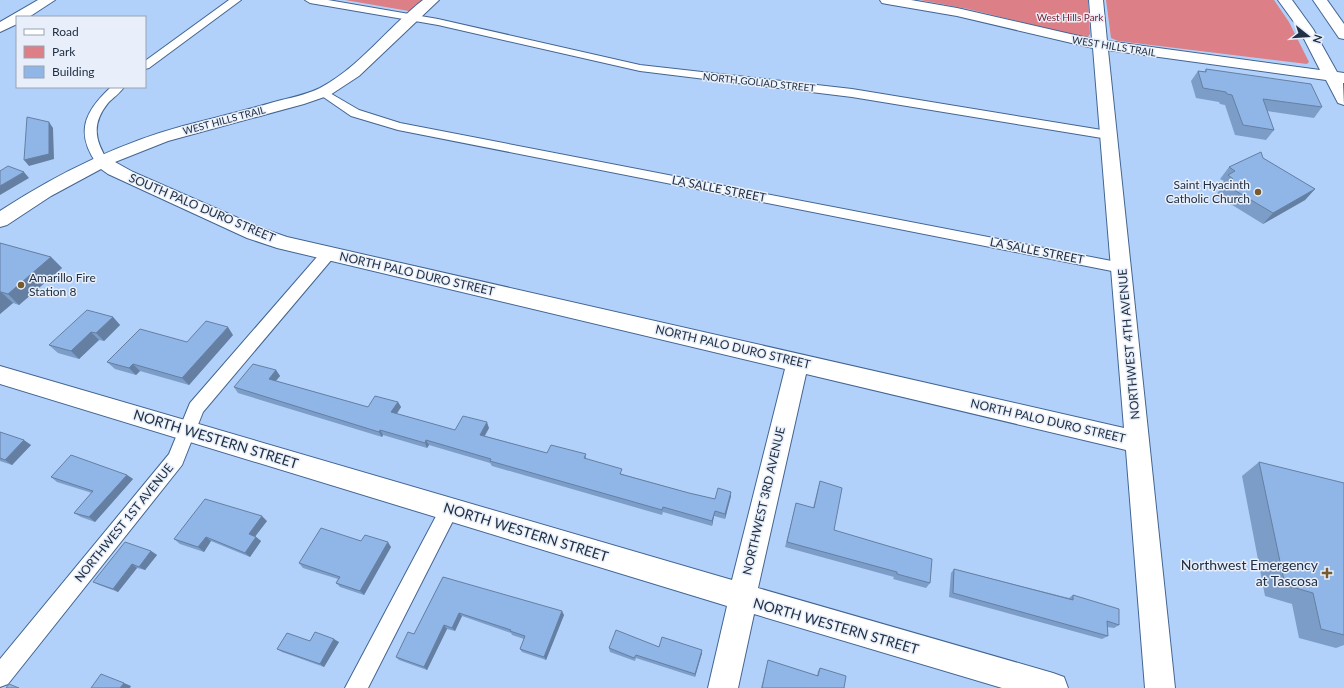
<svg xmlns="http://www.w3.org/2000/svg" width="1344" height="688" font-family="Lato,sans-serif">
<style>
.green{fill:#dd7f86}
.lines{fill:none;stroke-linecap:round;stroke-linejoin:round}
.street-casing{stroke:#426592;stroke-width:2}
.secondary-casing{stroke:#426592;stroke-width:2}
.highway-casing{stroke:#426592;stroke-width:2}
.street{fill:#fff;fill-rule:evenodd}
.secondary{fill:#fff;fill-rule:evenodd}
.highway{fill:#fff;fill-rule:evenodd}
.wall{fill:#7c9dc8}
.shaded-wall{fill:#657fa2}
.building{fill:#90b6e8;stroke:#657fa2}
.poi-dot{fill:#775a2d;stroke:#e8effa;stroke-width:1.5}
.labels{text-anchor:middle;stroke-width:3;stroke-linejoin:round;paint-order:stroke}
.far-park-label{font-size:10px;fill:#7e1a2d;stroke:#e8effa}
.far-street-label{font-size:10px;fill:#213044;stroke:#e8effa}
.poi-label{font-size:12px;fill:#213044;stroke:#e8effa;text-anchor:end}
.street-label{font-size:12px;fill:#213044;stroke:#e8effa}
.near-street-label{font-size:14px;fill:#213044;stroke:#e8effa}
.near-poi-label{font-size:14px;fill:#213044;stroke:#e8effa;text-anchor:end}
</style>
<rect width="100%" height="100%" fill="#b2d1fa"/>
<path class="green" d="M345,0H423L409,11Z
M920,0H1088L1090,34L1088,37H1082L968,9Z
M1106,0H1274L1289,22L1309,62L1307,64L1118,41L1111,38Z"/>
<g class="lines">
<g class="street-casing">
<path id="street" d="M229,0H241L149,68L145,69V61Z
M305,0H328L438,19L640,65L852,89L1108,131L1114,135L1108,139L852,97L640,71L438,25L310,3Z
M111,87H124C120,93 113,98 108,103C91,124 95,141 108,161L107,164H97C75,133 84,112 111,87Z
M323,89L359,110L400,123L1122,263L1127,264L1129,268L1127,272L1122,273L398,130L351,116L319,94L317,92Z
M328,249L333,250L335,254L333,258L203,412L182,465L8,684L0,687V659L169,454L190,403L323,250Z
M450,500L457,503L459,509L368,688H345L443,503Z"/>
</g>
<g class="secondary-casing">
<path id="secondary" d="M38,0H55L29,17H17V24L0,32V22Z
M423,0H439L359,76L330,95L304,104L168,141L115,162L133,172L261,228L287,237L1124,428L1093,48L957,16L887,4L882,3L880,0H911L957,8L1092,39L1089,0H1103L1107,41L1320,70L1299,29L1278,0H1292L1313,29L1337,72L1344,73V83H1343L1344,105L1338,103L1326,80L1108,50L1175,688H1145L1126,450L806,374L758,588L1053,673L1064,677L1068,688H1002L754,614L738,688H708L727,606L0,384V366L732,580L785,369L277,248L247,238L108,174L101,169L51,196L7,225L0,227V211C57,174 117,144 183,126C213,118 244,111 274,102C289,98 306,95 320,88C361,66 387,28 423,0Z"/>
</g>
<g class="highway-casing">
<path id="highway" d="M1313,0H1327L1344,24V39L1339,38Z"/>
</g>
<use href="#street" class="street"/>
<use href="#secondary" class="secondary"/>
<use href="#highway" class="highway"/>
</g>
<path class="wall" d="M1206,69L1322,107L1314,118L1267,111L1274,130L1266,140L1235,135L1225,105L1220,104L1219,102L1196,98L1191,81L1198,71L1204,72Z
M1263,158L1315,189L1305,200L1263,224L1216,195L1221,188L1219,187L1224,181L1220,179L1229,167Z
M0,243L51,257L62,268L19,305L13,303L0,314Z
M113,317L120,325L104,341L99,340L79,359L58,353L49,345Z
M233,335L189,385L140,371L136,375L115,369L107,362L187,342Z
M276,370L280,376L276,381L368,407L398,402L401,407L397,414L455,430L489,428L485,436L547,453L586,454V459L622,474L689,493L715,499L731,496L725,519L714,516L712,526L663,512L662,515L492,466L490,463L429,445L427,448L383,435L382,437L238,393L234,387Z
M0,432L31,445L12,465L0,461Z
M1259,462L1344,635V645L1336,648L1299,638L1292,604L1265,596L1242,476Z
M127,475L133,479L95,522L81,517L74,513L92,493L57,482L51,477Z
M820,481L834,530L930,583L926,588L893,579L894,577L785,547L796,503L813,508L818,488Z
M267,521L255,536L261,541L250,557L211,541L204,552L180,544L174,539Z
M361,541L391,547L364,595L340,587L336,583L338,579L303,568L299,563Z
M151,551L157,555L145,570L137,568L118,592L99,585L93,582Z
M954,569L1069,598L1073,595L1119,625L1114,628L1107,627L1108,636L1102,639L949,597L951,573Z
M443,577L564,615L546,660L522,652L520,649L524,639L512,635L511,633L462,616L455,631L447,629L427,670L399,660L396,657L414,634Z
M310,641L339,642L324,667L282,652L277,649Z
M659,647L702,653L695,677L636,658L635,661L610,652L609,648Z
M768,660L817,676L818,671L820,668L844,688H761Z"/>
<path class="shaded-wall" d="M49,122L53,128L54,159L29,166L24,160Z
M24,172L29,178L0,195V186Z
M1315,189L1305,200L1263,224L1273,213Z
M51,257L62,268L19,305L8,294Z
M0,292H1L13,303L0,314Z
M113,317L120,325L104,341L96,333Z
M228,327L233,335L189,385L182,378Z
M91,332L99,340L79,359L71,351Z
M133,364L140,371L136,375L129,368Z
M276,370L280,376L273,384L269,379Z
M398,402L401,407L394,417L391,412Z
M487,422L489,428L482,440L480,435Z
M380,430L383,435L382,437L379,432Z
M24,440L31,445L12,465L5,460Z
M426,440L429,445L427,448L425,443Z
M127,475L133,479L95,522L89,517Z
M731,492V496L725,519V514Z
M715,511L712,526V521Z
M262,516L267,521L254,538L249,534Z
M206,537L211,541L204,552L198,547Z
M256,537L261,541L250,557L245,553Z
M388,542L391,547L364,595L360,591Z
M151,551L157,555L145,570L139,567Z
M132,564L137,568L118,592L113,589Z
M562,611L564,615L546,660L544,657Z
M459,613L462,616L455,631L452,628Z
M444,625L447,629L427,670L424,667Z
M334,639L339,642L324,667L320,664Z
M702,650V653L695,677V674Z
M124,683L131,686L130,688H120Z"/>
<path class="building" d="M1206,69L1311,84L1322,107L1263,99L1274,130L1243,125L1232,95L1227,94L1226,92L1203,88L1198,71L1206,72Z
M27,117L49,122V154L24,160Z
M1261,152L1263,158L1315,189L1273,213L1224,184L1233,179L1228,175L1235,171L1229,167Z
M8,166L24,172L0,186V171Z
M0,243L51,257L8,294L1,292H0Z
M87,310L113,317L96,333L91,332L71,351L49,345Z
M206,321L228,327L182,378L133,364L129,368L107,362L140,329L187,342Z
M253,364L276,370L269,379L368,407L375,396L398,402L391,412L455,430L463,416L487,422L480,435L547,453L551,445L586,454L584,458L622,469L620,474L689,493L715,499L718,488L731,492L725,514L715,511L712,521L663,507L662,510L490,461L491,459L426,440L425,443L380,430L379,432L234,387Z
M0,432L24,440L5,460L0,458Z
M71,455L127,475L89,517L74,513L93,491L51,477Z
M1259,462L1344,483V635L1321,629L1313,593L1285,585Z
M820,481L842,488L834,530L932,559L930,583L897,574V572L787,542L796,503L814,508Z
M205,499L262,516L249,534L256,537L245,553L206,537L198,547L174,539Z
M321,528L361,541L365,535L388,542L360,591L336,583L340,577L299,563Z
M125,542L151,551L139,567L132,564L113,589L93,582Z
M954,569L1073,600V595L1119,609V625L1107,621L1108,636L953,593Z
M443,577L562,611L544,657L520,649L525,636L510,631L511,630L459,613L452,628L444,625L424,667L396,657L408,632L414,634Z
M616,630L659,647L662,637L702,650L695,674L636,655L634,658L609,648Z
M315,632L334,639L320,664L277,649L287,633L310,641Z
M768,660L818,676L820,668L846,676L844,688H762Z
M101,674L124,683L120,688H91Z
M9,684L19,688H6Z"/>
<g class="poi-dot">
<circle cx="1258" cy="192" r="4"/>
<circle cx="21" cy="285" r="4"/>
<path d="M1325 567h4v4h4v4h-4v4h-4v-4h-4v-4h4z"/>
</g>
<g class="labels">
<g class="far-park-label">
<text x="1070" y="21">West Hills Park</text>
</g>
<g class="far-street-label">
<text transform="translate(1114 46) rotate(9)" y="4">WEST HILLS TRAIL</text>
<text transform="translate(759 82) rotate(6)" y="4">NORTH GOLIAD STREET</text>
<text transform="translate(224 120) rotate(-15)" y="4">WEST HILLS TRAIL</text>
</g>
<g class="poi-label">
<text x="1250" y="189">Saint Hyacinth<tspan x="1250" dy="14">Catholic Church</tspan></text>
<text x="29" y="282" text-anchor="start">Amarillo Fire<tspan x="29" dy="14">Station 8</tspan></text>
</g>
<g class="street-label">
<text transform="translate(719 189) rotate(11)" y="4">LA SALLE STREET</text>
<text transform="translate(202 208) rotate(23)" y="4">SOUTH PALO DURO STREET</text>
<text transform="translate(1037 251) rotate(11)" y="4">LA SALLE STREET</text>
<text transform="translate(417 274) rotate(13)" y="4">NORTH PALO DURO STREET</text>
<text transform="translate(1129 344) rotate(-95)" y="4">NORTHWEST 4TH AVENUE</text>
<text transform="translate(733 347) rotate(13)" y="4">NORTH PALO DURO STREET</text>
<text transform="translate(1048 421) rotate(13)" y="4">NORTH PALO DURO STREET</text>
<text transform="translate(764 501) rotate(-77)" y="4">NORTHWEST 3RD AVENUE</text>
<text transform="translate(124 523) rotate(-51)" y="4">NORTHWEST 1ST AVENUE</text>
</g>
<g class="near-street-label">
<text transform="translate(216 439) rotate(17)" y="5">NORTH WESTERN STREET</text>
<text transform="translate(526 532) rotate(17)" y="5">NORTH WESTERN STREET</text>
<text transform="translate(836 626) rotate(16)" y="5">NORTH WESTERN STREET</text>
</g>
<g class="near-poi-label">
<text x="1318" y="570">Northwest Emergency<tspan x="1318" dy="16">at Tascosa</tspan></text>
</g>
</g>
<rect x="16" y="16" width="130" height="72" fill="#e8effa" stroke="#98a3b1"/>
<rect x="24" y="29" width="20" height="6" fill="#ffffff" stroke="#98a3b1"/>
<text x="52" y="36" font-size="12" fill="#213044">Road</text>
<rect x="24" y="46" width="20" height="12" fill="#dd7f86" stroke="#98a3b1"/>
<text x="52" y="56" font-size="12" fill="#213044">Park</text>
<rect x="24" y="66" width="20" height="12" fill="#90b6e8" stroke="#98a3b1"/>
<text x="52" y="76" font-size="12" fill="#213044">Building</text>
<g transform="translate(1308 36) rotate(107)" stroke="#e8effa" stroke-width="3" paint-order="stroke">
<path d="M0-3L7 15L0 10L-7 15Z" fill="#213044"/>
<text y="-6" font-size="11" font-weight="bold" text-anchor="middle" fill="#213044">N</text>
</g>
</svg>
